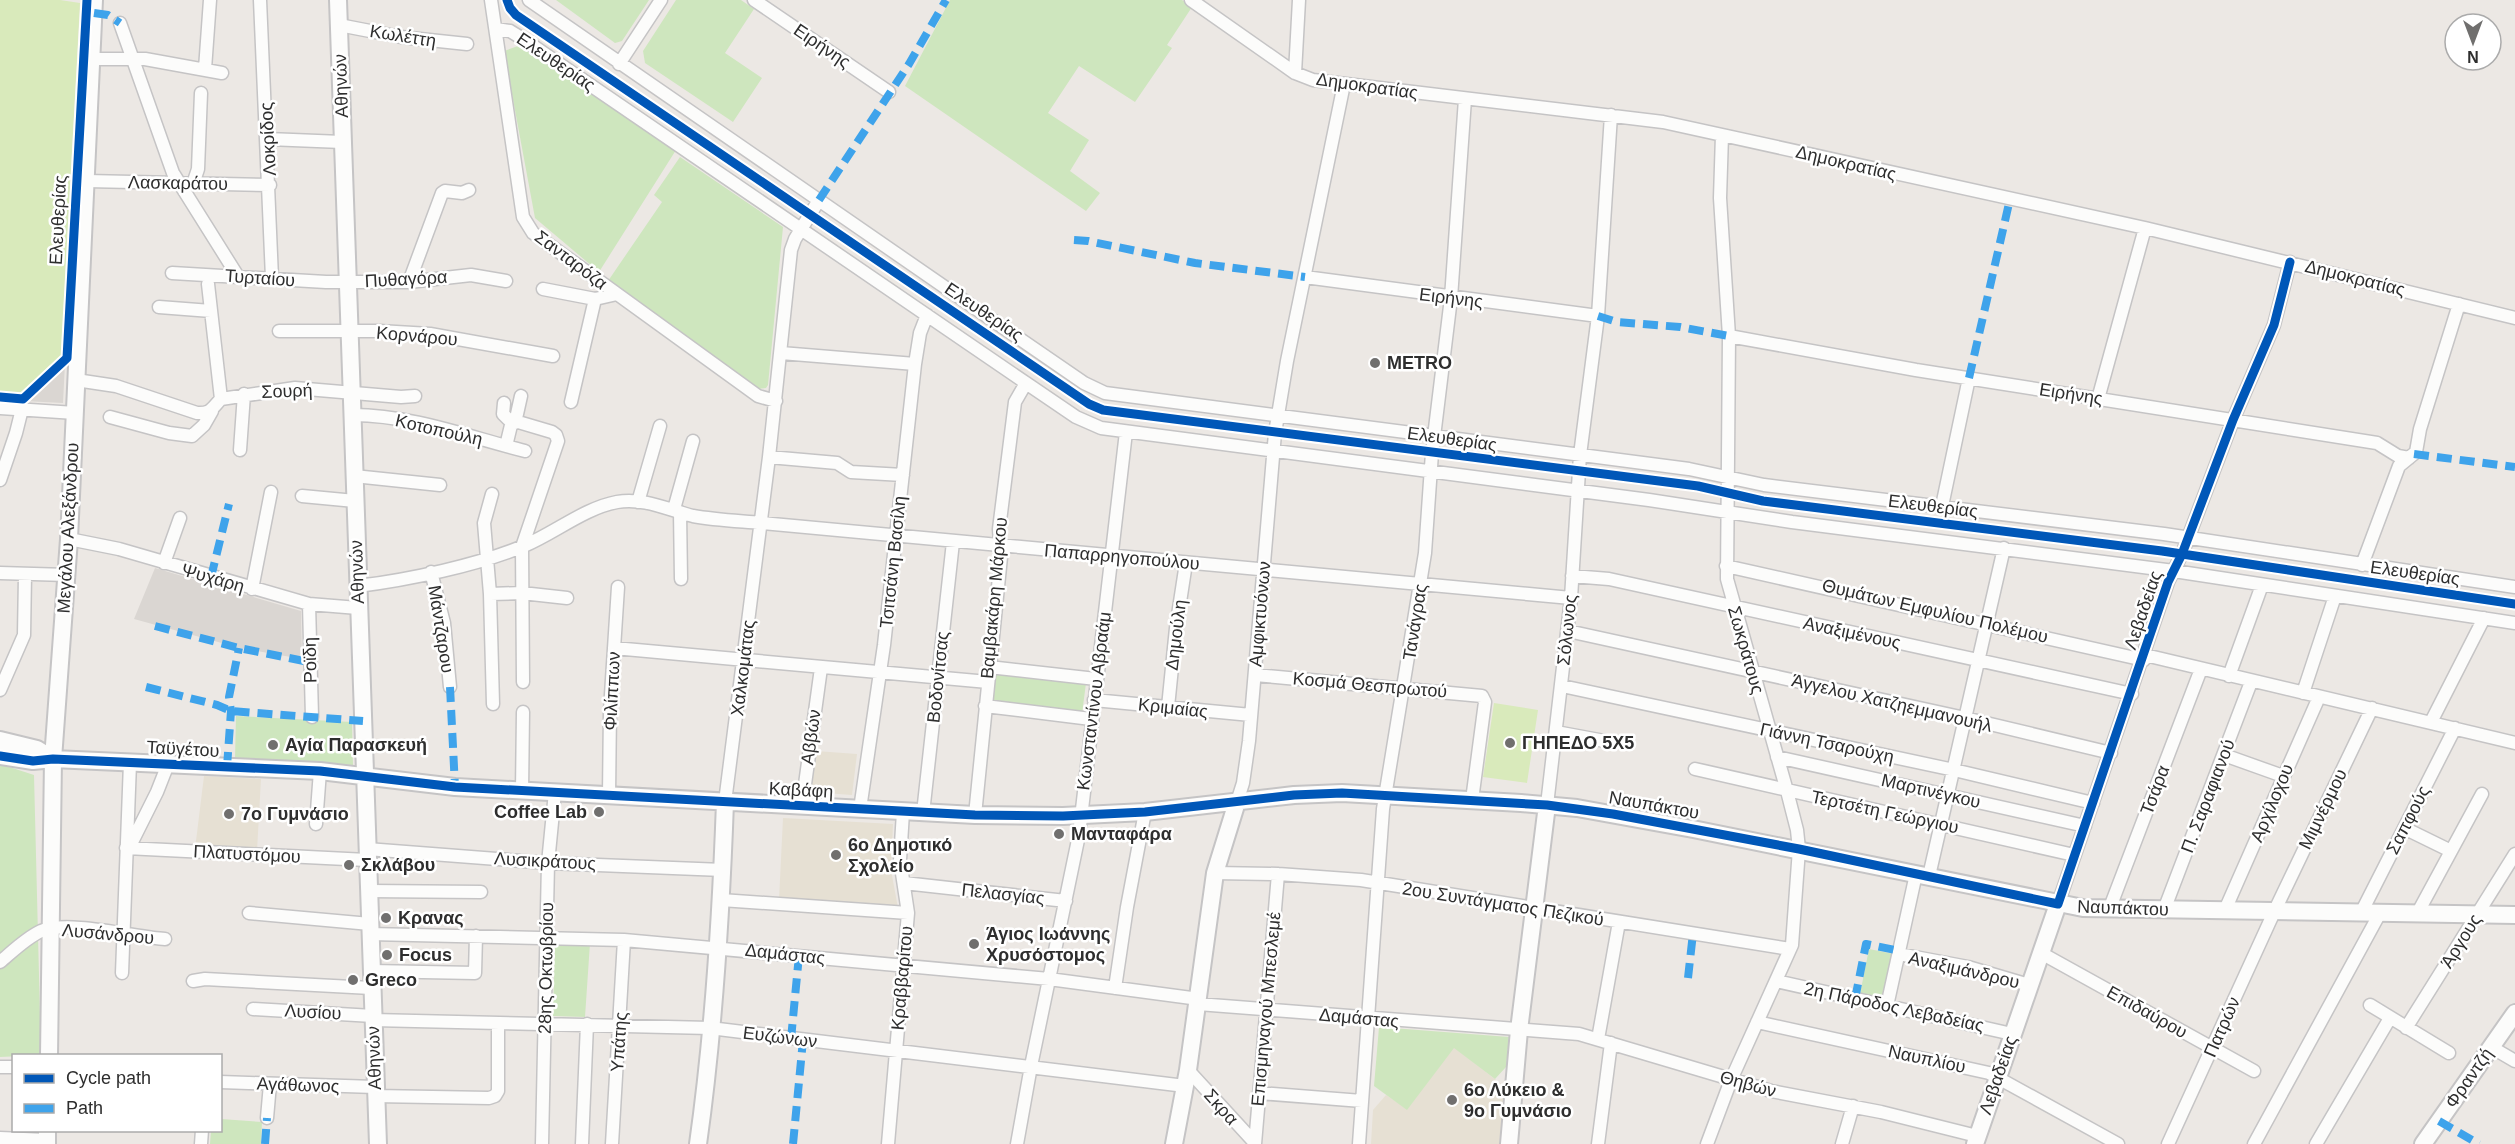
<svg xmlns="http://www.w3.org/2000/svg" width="2515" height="1144" font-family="Arial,sans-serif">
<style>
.education{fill:#e6e0d3}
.green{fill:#cee6be}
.pitch{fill:#d9eabb}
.plaza{fill:#dad6d2}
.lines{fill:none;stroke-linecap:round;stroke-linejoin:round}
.street-casing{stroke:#c5c4c5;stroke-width:15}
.secondary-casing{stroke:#c5c4c5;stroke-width:20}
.street{stroke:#fcfcfb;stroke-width:12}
.secondary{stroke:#fcfcfb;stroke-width:16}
.quiet{stroke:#3ea3eb;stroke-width:8;stroke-dasharray:15 8;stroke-linecap:butt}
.cycleway-casing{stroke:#fff;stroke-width:13}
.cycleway{stroke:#0057b8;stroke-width:9}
.poi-dot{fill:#706f6e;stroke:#fff;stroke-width:2}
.labels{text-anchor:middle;stroke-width:5;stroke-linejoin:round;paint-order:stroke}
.street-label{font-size:18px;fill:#2e2e2e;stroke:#fff}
.poi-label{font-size:18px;font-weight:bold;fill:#2e2e2e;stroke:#fff;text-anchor:start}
</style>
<rect width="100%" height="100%" fill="#ece8e4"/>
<path class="education" d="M816,751L857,754L852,795L811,792Z
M204,776L261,779L257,851L195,849Z
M783,818L893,824L891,870L898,908L779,900Z
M1454,1047L1505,1087L1499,1144H1371L1373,1110L1386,1095L1407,1109Z"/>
<path class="green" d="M556,0H649L622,41L615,43Z
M676,0H741L754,9L725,53L762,78L733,122L645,63L643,51Z
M950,0H1182L1192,7L1167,45L1172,48L1135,102L1079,66L1048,113L1089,140L1070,171L1100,193L1086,211L905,86Z
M521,45L676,150L599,272L535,218L504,51Z
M680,157L783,227L768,385L766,388L757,389L608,281L662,202L654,195Z
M992,671L1086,683L1082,714L989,704Z
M236,716L352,722L353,765L235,759Z
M0,764L34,775L41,1055L0,1057Z
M555,942L590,943L585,1017L553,1016Z
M1869,949L1894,954L1884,999L1860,994Z
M1379,1027L1509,1037L1506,1067L1495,1079L1454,1048L1407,1110L1374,1086Z
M221,1119L262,1122L261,1144H210L211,1131L220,1130Z"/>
<path class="pitch" d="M0,0H60L80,3L61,357L20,393L0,392Z
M1494,703L1538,710L1527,783L1483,777Z"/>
<path class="plaza" d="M65,363L63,403L24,401Z
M155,568L301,611L302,659L240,648L134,619Z"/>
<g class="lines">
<g class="street-casing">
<path id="street" d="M260,0L272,278
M491,0L523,217L533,233L758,396L776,401
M529,0L1017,337L1084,383L1105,393L1689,469L1764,485L2164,534L2515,587
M754,0L889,92
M1191,0L1295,73L1313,80L1663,122L2145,228L2515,318
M120,23L173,173L237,275
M339,25L401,37L467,44
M496,29L510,31L523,39L1026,383L1076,417L1101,428L1649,500L1792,522L2174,571L2515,623
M93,59H145L222,73
M619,64L661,0
M205,69L210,0
M1295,73L1299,0
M268,139L342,142
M87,181L270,185
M193,184L198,169L201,93
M172,273L326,282H409L471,275L506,281
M1305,277L1598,316
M409,282L442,193L445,191L462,193L469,190
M543,289L595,299
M159,307L211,311
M279,331H379L430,334L553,356
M1729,336L1916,370L2377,443L2398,456L2409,458
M781,353L915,364
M76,380L116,386L197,413C211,414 212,408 221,399L208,284
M221,399L295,388L401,397L415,396
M2098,399L2145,228
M571,402L595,299L617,294
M504,403L503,414L508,419L552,432L556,435L558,441L522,547L523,682
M0,408L75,413
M353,415C411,415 469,437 525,451
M110,417L169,433L192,436L204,425L212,411
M515,423L521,396
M506,446L512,421
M240,450L244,394
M769,457L837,463L851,472L903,475
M354,476L440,485
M0,480L16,433L22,409
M492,494L484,523L490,594L493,704
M302,496L355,501
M638,502L660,426
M1942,506L1969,378
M674,509L693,441
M680,512L681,579
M69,539L119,549L309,604L358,608
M164,563L180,518
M2362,565L2399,466L2416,452L2420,429L2459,304
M1726,566L2144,660
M431,572L444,623L450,687
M0,573L67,575
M1572,576L1609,579L2132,694
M358,586C408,580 479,565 526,545C556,532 585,508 617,502C643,497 669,510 693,516C715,520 739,521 761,523L1571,598
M252,589L271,492
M490,594L522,593L567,598
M309,604L312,717
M1568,631L1965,718L2111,753
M614,648L988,682
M2145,655L2515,743
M989,667L1096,679
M1255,675L1482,696L1485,702L1472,800
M2229,676L2262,585
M1562,686L1954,770L2093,803
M0,690L24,635L25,575
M2303,693L2335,596
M1094,700L1251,715
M985,706L1091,719
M1168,707L1176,628L1186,563
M2431,722L2484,618
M1556,732L1610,742
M2224,755L2283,776
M1777,757L2085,826
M1695,769L2074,855
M522,791L523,712
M609,795L610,710L618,587
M725,802L769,457L791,250L795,239L819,200
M1237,802L1243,783L1249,741L1275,433L1287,361L1344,84
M1547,805L1571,598L1580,455L1598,316L1611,115
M802,806L821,668
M860,809L884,645L915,364L920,333L927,315
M923,813L953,542
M975,815L1001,557L999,529L1015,402L1026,383
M316,824L320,771
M2404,828L2451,851
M126,848L367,860
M129,848L157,792L168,764
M367,849L548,863L723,870
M1215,873L1278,874L1361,880L1790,949
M1929,876L2004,548
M904,883L1066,901
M369,891L481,892
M721,900L908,913
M2058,904L2168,582L2182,554L2233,420L2274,325L2290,262
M2109,910L2201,669
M2164,910L2251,682
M2225,910L2319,697
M249,913L370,924
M2361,913L2455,728
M2417,914L2482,794
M370,934L624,940L1049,979L1199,999
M2041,953L2254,1071
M1899,954L1968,967L2029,985
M0,962C13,951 26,938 41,931C67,920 135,937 165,939
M371,971L475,973L476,936
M122,973L130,763
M193,981L205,979L371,988
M1776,981L2012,1034
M1115,988L1127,907L1145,812
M1198,1004L1579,1034L1771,1091L1881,1112L1977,1136
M2370,1005L2449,1053
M1887,1006L1916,874
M253,1009L373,1016
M373,1020L710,1028L1185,1086
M1757,1022L1989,1073L2118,1144
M2406,1028L2515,854
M1598,1039L1619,922
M2491,1047L2515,1061
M0,1067H14
M1188,1070L1255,1143
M220,1082L375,1087
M1259,1093L1362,1101
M375,1096L489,1098L495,1096L498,1091V1023
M267,1118L270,1084
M0,1138L47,1140
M201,1144L202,1130
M542,1144L548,863L555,792
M582,1144L587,1024
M612,1144L624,940
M888,1144L908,913L900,860L903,812
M1017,1144L1031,1066L1079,835L1126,432
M1255,1144L1278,874
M1359,1144L1383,809L1425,553L1432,453L1451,298L1465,99
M1598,1144L1611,1043
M1707,1144L1731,1080L1792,945L1799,849L1797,830L1787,791L1727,579L1729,336L1720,198L1722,135
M1842,1144L1853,1106
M2168,1144L2275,910L2372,708
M2254,1144L2380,913
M2316,1144L2390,1018"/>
</g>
<g class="secondary-casing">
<path id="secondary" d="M338,0L378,1144
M0,740L37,749L53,759
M0,756L33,761L53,759L320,771L455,787L975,815L1063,816L1145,812L1294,795L1342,793L1521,803L1577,808L1693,829L2083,908L2515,915
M49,1056L53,759L69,539L94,0
M47,1144V1130
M698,1144C714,1031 721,916 725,802
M1174,1144L1188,1070L1215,873L1237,802
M1509,1144L1519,1030L1547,805
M1975,1144L2058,904
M2423,1144L2515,1013"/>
</g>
<use href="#street" class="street"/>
<use href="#secondary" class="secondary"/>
<path class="quiet" d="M94,13L108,15L120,23
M819,200L909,64L946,0
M1074,240L1088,241L1195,263L1305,277
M1598,316L1617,322L1680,327L1729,336
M1969,378L2010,199
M2414,454L2515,467
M211,577L229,504
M155,626L239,648L309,662
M146,687L217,705L231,711L363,721
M450,687L455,787
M227,767L231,711L229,697L239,648
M1688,978L1693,933
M1855,999L1866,944L1900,951
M791,1039L799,955
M2439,1121L2479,1144
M265,1144L267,1118
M793,1144L803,1040"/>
<g class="cycleway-casing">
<path id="cycleway" d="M507,0L510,8L516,15L1089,404L1103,410L1698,486L1763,501L2162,551L2515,604
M0,397L23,399L67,358L87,0
M0,756L33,761L53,759L320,771L455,787L975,815L1063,816L1145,812L1294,795L1342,793L1547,805L1613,814L1799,849L2058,904L2168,582L2182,554L2233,420L2274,325L2290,262"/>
</g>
<use href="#cycleway" class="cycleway"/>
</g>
<g class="poi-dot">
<circle cx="1375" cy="363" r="6"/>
<circle cx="1510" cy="743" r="6"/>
<circle cx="273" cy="745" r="6"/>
<circle cx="599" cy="812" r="6"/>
<circle cx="229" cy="814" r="6"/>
<circle cx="1059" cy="834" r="6"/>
<circle cx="836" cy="855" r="6"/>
<circle cx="349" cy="865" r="6"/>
<circle cx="386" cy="918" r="6"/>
<circle cx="974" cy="944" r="6"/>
<circle cx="387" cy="955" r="6"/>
<circle cx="353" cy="980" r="6"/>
<circle cx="1452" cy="1100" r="6"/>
</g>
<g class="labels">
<g class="street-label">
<text transform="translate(403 36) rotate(9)" y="6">Κωλέττη</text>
<text transform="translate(822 46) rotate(34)" y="6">Ειρήνης</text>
<text transform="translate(556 62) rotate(34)" y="6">Ελευθερίας</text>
<text transform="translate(341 86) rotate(-92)" y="6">Αθηνών</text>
<text transform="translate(1367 86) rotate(8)" y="6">Δημοκρατίας</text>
<text transform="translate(268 139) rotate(-93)" y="6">Λοκρίδος</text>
<text transform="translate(1846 163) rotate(13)" y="6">Δημοκρατίας</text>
<text transform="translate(178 183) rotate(1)" y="6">Λασκαράτου</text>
<text transform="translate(58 220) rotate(-87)" y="6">Ελευθερίας</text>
<text transform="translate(571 260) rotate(37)" y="6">Σανταρόζα</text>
<text transform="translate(260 278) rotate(4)" y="6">Τυρταίου</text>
<text transform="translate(2355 278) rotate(14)" y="6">Δημοκρατίας</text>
<text transform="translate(406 279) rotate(-3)" y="6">Πυθαγόρα</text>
<text transform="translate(1451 298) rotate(7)" y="6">Ειρήνης</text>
<text transform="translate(984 312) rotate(34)" y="6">Ελευθερίας</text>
<text transform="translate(417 336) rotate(5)" y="6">Κορνάρου</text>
<text transform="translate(287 391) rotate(-2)" y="6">Σουρή</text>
<text transform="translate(2071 394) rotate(9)" y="6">Ειρήνης</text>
<text transform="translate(439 430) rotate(13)" y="6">Κοτοπούλη</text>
<text transform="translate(1452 439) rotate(8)" y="6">Ελευθερίας</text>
<text transform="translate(1933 506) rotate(7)" y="6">Ελευθερίας</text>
<text transform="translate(68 528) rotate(-87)" y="6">Μεγάλου Αλεξάνδρου</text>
<text transform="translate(1122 557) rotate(5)" y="6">Παπαρρηγοπούλου</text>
<text transform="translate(893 562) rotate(-84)" y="6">Τσιτσάνη Βασίλη</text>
<text transform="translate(357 572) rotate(-92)" y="6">Αθηνών</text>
<text transform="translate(2415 573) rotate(8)" y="6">Ελευθερίας</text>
<text transform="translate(213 578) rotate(16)" y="6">Ψυχάρη</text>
<text transform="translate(994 598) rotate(-85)" y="6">Βαμβακάρη Μάρκου</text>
<text transform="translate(2143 610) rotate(-71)" y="6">Λεβαδείας</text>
<text transform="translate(1935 611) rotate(13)" y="6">Θυμάτων Εμφυλίου Πολέμου</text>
<text transform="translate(1260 614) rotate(-85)" y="6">Αμφικτυόνων</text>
<text transform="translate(1415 622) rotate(-81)" y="6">Τανάγρας</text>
<text transform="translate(441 629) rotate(81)" y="6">Μάντζαρου</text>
<text transform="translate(1567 630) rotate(-84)" y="6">Σόλωνος</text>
<text transform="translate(1852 633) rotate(12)" y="6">Αναξιμένους</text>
<text transform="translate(1176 635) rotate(-83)" y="6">Δημούλη</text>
<text transform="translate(1746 650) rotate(74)" y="6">Σωκράτους</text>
<text transform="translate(310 660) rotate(-91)" y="6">Ροϊδη</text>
<text transform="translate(743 668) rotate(-83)" y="6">Χαλκομάτας</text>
<text transform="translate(938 677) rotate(-84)" y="6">Βοδονίτσας</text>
<text transform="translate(1370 685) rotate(5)" y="6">Κοσμά Θεσπρωτού</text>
<text transform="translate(612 691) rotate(-87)" y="6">Φιλίππων</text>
<text transform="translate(1094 701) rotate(-83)" y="6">Κωνσταντίνου Αβραάμ</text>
<text transform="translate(1892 703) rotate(13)" y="6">Άγγελου Χατζηεμμανουήλ</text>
<text transform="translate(1173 708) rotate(6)" y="6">Κριμαίας</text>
<text transform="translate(811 737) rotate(-82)" y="6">Αββών</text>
<text transform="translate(1827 743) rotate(12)" y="6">Γιάννη Τσαρούχη</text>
<text transform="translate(183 749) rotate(3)" y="6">Ταϋγέτου</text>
<text transform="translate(801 790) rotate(3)" y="6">Καβάφη</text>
<text transform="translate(2155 790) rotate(-69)" y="6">Τσάρα</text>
<text transform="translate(1931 791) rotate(13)" y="6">Μαρτινέγκου</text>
<text transform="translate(2208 796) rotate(-69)" y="6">Π. Σαραφιανού</text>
<text transform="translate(2272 803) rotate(-67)" y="6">Αρχίλοχου</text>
<text transform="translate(1654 805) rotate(10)" y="6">Ναυπάκτου</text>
<text transform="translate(2323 809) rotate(-64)" y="6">Μιμνέρμου</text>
<text transform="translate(1885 812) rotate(12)" y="6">Τερτσέτη Γεώργιου</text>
<text transform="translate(2408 820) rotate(-63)" y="6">Σαπφούς</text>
<text transform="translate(247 854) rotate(3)" y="6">Πλατυστόμου</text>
<text transform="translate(545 861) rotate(3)" y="6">Λυσικράτους</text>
<text transform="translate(1003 894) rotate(6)" y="6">Πελασγίας</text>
<text transform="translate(1503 904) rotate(9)" y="6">2ου Συντάγματος Πεζικού</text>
<text transform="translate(2123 908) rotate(2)" y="6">Ναυπάκτου</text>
<text transform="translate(108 934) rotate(5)" y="6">Λυσάνδρου</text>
<text transform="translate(2461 941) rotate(-58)" y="6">Άργους</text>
<text transform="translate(785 954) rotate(6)" y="6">Δαμάστας</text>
<text transform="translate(546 968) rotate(-89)" y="6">28ης Οκτωβρίου</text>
<text transform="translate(1964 970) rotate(13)" y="6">Αναξιμάνδρου</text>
<text transform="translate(902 978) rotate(-85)" y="6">Κραββαρίτου</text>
<text transform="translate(1894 1007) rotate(12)" y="6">2η Πάροδος Λεβαδείας</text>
<text transform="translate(1266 1009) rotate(-85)" y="6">Επισμηναγού Μπεσλεμέ</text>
<text transform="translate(313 1012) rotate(3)" y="6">Λυσίου</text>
<text transform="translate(2147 1012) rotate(29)" y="6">Επιδαύρου</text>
<text transform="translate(1359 1018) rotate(5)" y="6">Δαμάστας</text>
<text transform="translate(2222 1027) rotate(-66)" y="6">Πατρών</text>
<text transform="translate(780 1037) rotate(7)" y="6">Ευζώνων</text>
<text transform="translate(619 1042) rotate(-86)" y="6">Υπάτης</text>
<text transform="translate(374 1058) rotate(-92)" y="6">Αθηνών</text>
<text transform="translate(1927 1059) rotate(12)" y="6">Ναυπλίου</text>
<text transform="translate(1998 1075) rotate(-71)" y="6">Λεβαδείας</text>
<text transform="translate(2469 1078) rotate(-55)" y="6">Φραντζή</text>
<text transform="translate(1748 1084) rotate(15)" y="6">Θηβών</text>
<text transform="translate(298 1085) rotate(2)" y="6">Αγάθωνος</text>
<text transform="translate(1221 1107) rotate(48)" y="6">Σκρα</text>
</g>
<g class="poi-label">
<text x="1387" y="369">METRO</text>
<text x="1522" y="749">ΓΗΠΕΔΟ 5X5</text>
<text x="285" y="751">Αγία Παρασκευή</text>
<text x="587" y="818" text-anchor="end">Coffee Lab</text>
<text x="241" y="820">7ο Γυμνάσιο</text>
<text x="1071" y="840">Μανταφάρα</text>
<text x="848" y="851">6ο Δημοτικό<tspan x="848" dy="21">Σχολείο</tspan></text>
<text x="361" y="871">Σκλάβου</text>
<text x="398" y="924">Κρανας</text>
<text x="986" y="940">Άγιος Ιωάννης<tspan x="986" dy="21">Χρυσόστομος</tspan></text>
<text x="399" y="961">Focus</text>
<text x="365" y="986">Greco</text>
<text x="1464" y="1096">6ο Λύκειο &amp;<tspan x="1464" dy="21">9ο Γυμνάσιο</tspan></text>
</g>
</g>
<rect x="12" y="1054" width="210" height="78" fill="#ffffff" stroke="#ababab" stroke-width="1.5"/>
<rect x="24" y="1074" width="30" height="9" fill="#0057b8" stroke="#ababab" stroke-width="1.5"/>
<text x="66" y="1084" font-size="18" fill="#2e2e2e">Cycle path</text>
<rect x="24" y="1104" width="30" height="9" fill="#3ea3eb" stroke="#ababab" stroke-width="1.5"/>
<text x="66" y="1114" font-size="18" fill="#2e2e2e">Path</text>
<g transform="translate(2473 42) rotate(180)"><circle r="28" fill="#ffffff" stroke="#ababab" stroke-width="1.5"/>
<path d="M0-4.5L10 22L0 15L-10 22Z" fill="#706f6e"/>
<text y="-9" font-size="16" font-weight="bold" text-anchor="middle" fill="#2e2e2e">N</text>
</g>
</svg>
